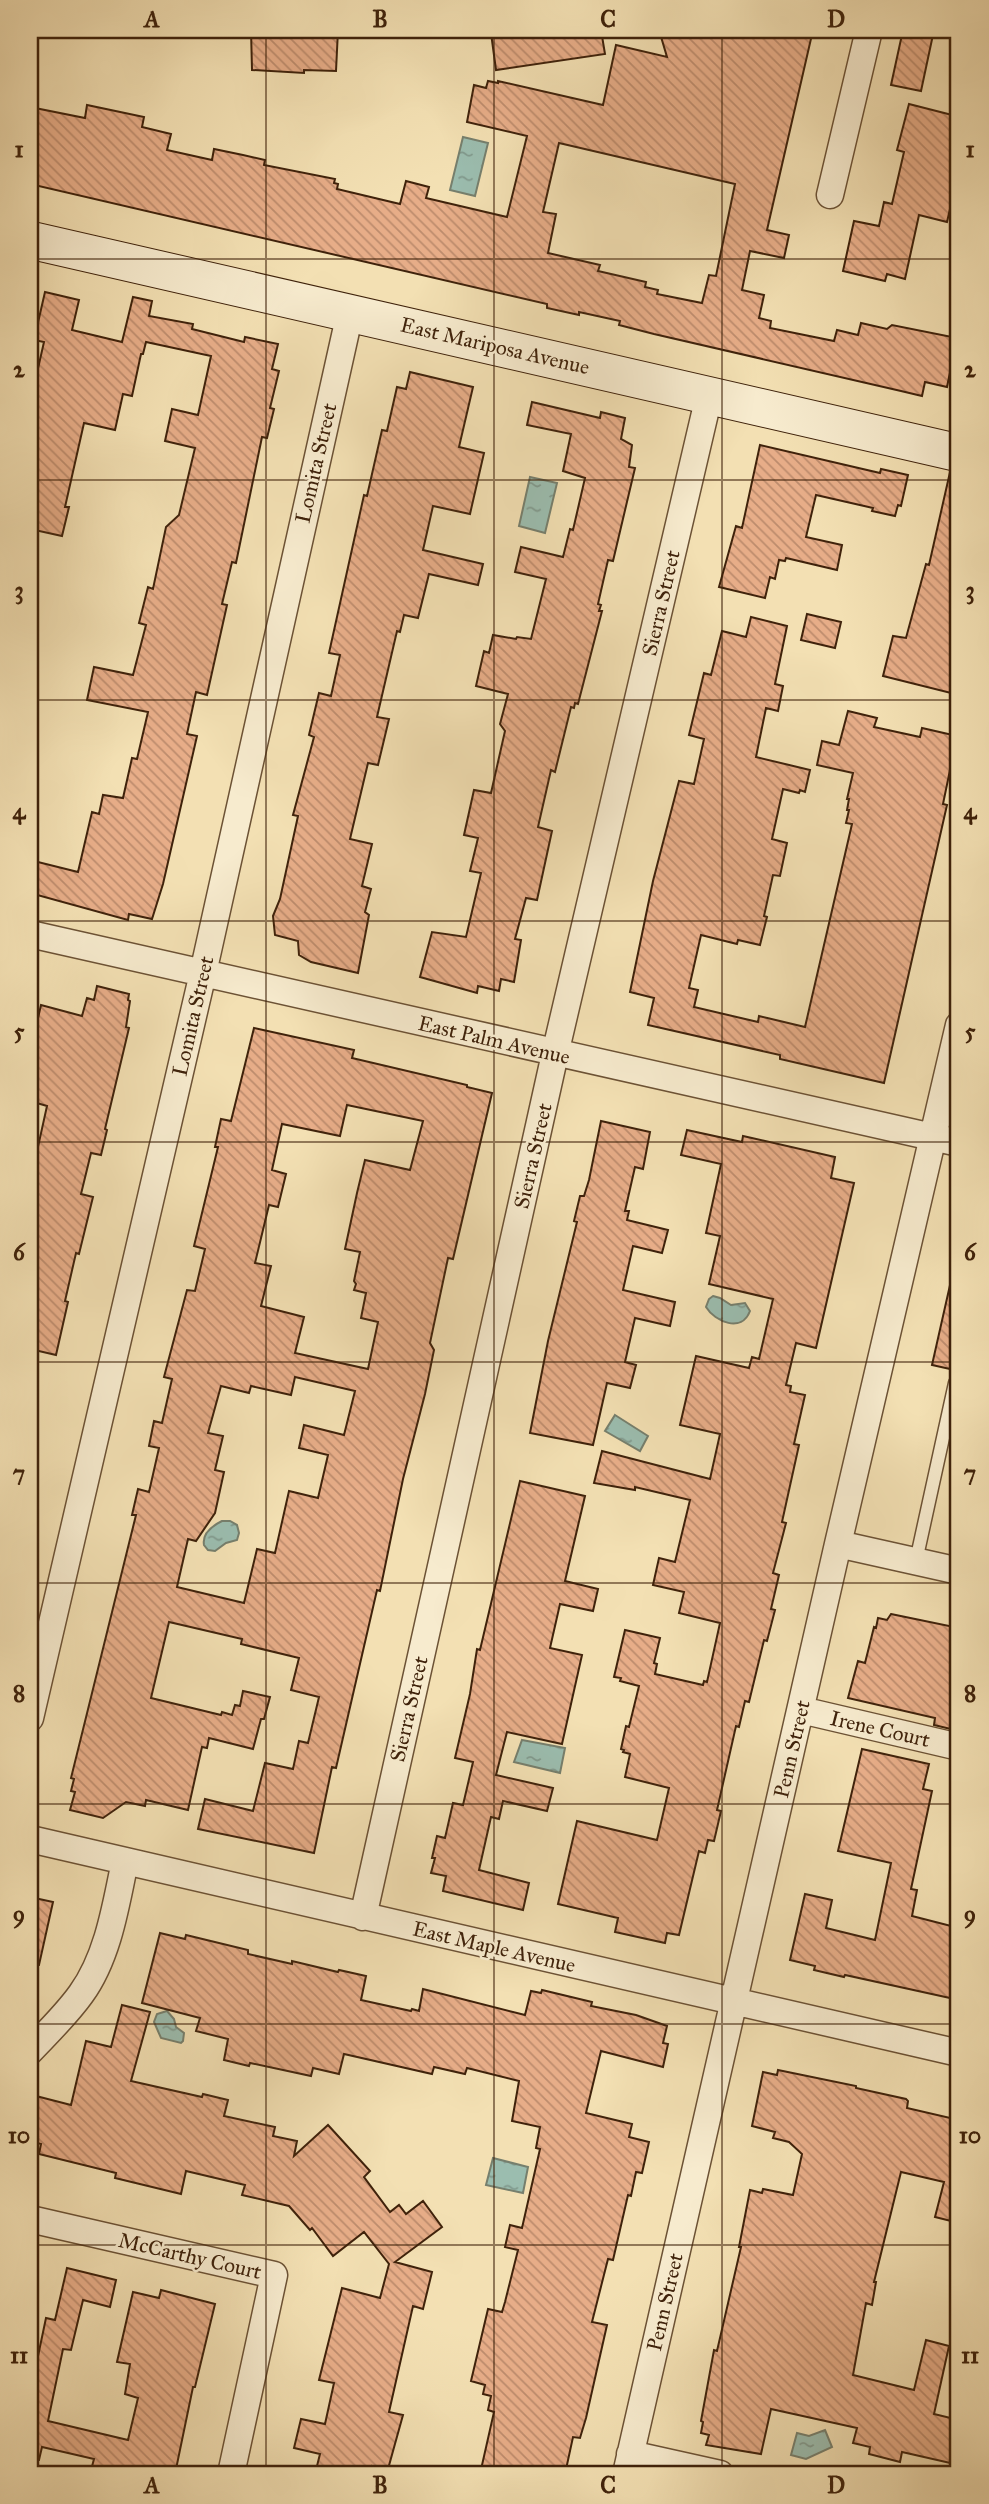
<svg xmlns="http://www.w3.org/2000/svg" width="989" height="2504" font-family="'IM FELL Great Primer',serif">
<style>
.water{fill:url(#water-ripples);stroke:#767f6d;stroke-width:2}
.building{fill:url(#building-back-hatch);stroke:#3f220b;stroke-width:2;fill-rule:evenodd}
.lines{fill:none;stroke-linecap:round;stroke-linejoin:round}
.lane-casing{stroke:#6c5235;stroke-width:15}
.street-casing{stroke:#6c5235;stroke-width:29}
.secondary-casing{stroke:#3f220b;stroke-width:39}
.lane{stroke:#f7ebce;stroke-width:12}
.street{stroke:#f7ebce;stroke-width:26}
.secondary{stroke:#f7ebce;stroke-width:37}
.grid{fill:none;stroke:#3f220b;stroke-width:2;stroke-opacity:0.55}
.labels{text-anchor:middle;stroke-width:5;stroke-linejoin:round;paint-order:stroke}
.street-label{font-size:21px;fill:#3f220b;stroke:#f7ebce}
.neatline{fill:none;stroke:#3f220b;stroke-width:2.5}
.grid-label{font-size:23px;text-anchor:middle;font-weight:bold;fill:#3f220b}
</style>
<defs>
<pattern id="water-ripples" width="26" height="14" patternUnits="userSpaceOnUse" patternTransform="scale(1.75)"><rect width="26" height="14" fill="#9bbdaf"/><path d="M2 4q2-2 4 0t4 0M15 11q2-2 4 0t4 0" fill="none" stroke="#80998d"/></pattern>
<pattern id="building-back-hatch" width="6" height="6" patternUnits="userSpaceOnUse" patternTransform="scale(1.75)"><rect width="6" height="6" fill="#e7ad88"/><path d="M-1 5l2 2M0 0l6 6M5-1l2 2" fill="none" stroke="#bd8c6d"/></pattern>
</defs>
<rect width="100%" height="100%" fill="#f3e0b3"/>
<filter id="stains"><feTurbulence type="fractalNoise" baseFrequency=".00286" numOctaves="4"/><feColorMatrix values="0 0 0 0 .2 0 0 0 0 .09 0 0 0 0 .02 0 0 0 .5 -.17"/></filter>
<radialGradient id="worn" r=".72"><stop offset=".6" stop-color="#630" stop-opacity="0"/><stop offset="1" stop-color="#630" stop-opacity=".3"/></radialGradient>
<path class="water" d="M463,137L488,143L475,196L450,190Z
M530,477L557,483L545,533L519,526Z
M713,1296L720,1298L731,1305L745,1303L750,1311C742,1333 715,1322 706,1307L709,1299Z
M615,1415L648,1436L640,1451L605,1431Z
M222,1521H230L237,1525L239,1533L237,1540L226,1543L215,1551L208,1550L204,1545C202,1534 212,1526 222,1521Z
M522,1740L565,1748L560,1773L514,1762Z
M167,2011L174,2019L176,2027L184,2033L183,2041L181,2043L161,2038L154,2022L157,2014Z
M493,2158L528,2167L523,2193L486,2185Z
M825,2430L832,2447L806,2459L791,2455L797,2433L809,2436Z"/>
<path class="building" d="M251,30H338L336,71L304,70V73L252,70Z
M512,30H601L605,54L496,70L491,33Z
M659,30H813L767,230L789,235L784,258L750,251L742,290L764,295L759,318L771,321L770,328L834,341L837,330L858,335L861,323L887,329L892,325L957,338L947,387L925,382L922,396L901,391L654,334L619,325L620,321L579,312V315L547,308V304L30,184V107L85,118L87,105L144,117L142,127L171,134L167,150L212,160L214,149L243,155L265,160L264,165L335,179L334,183L338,184L337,189L400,204L406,181L429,187L426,198L507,217L527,136L467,122L474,85L486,88L488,81L498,83V81L603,105L616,45L667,57ZM559,143L735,184L716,276L709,275L702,303L657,294L658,290L645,287L646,282L598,271L600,265L548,253L556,214L543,212Z
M903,30H934L921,91L891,85Z
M909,104L956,116L954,124L959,126V170L947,222L919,215L905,279L887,274L885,281L843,271L854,221L879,226L884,202L892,204L904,152L897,150Z
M45,292L79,300L72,330L122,342L133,297L152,301L149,316L193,324L192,329L244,342L245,337L278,344L272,369L279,371L270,408L274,409L267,438L262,437L236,563L232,562L222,604L227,605L207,695L196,692L187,734L197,736L163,884L152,919L129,914L128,920L30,893V860L78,872L92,812L99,814L103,795L123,798L132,758L137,759L148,712L87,700L94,667L133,675L146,625L139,623L148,587L153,589L166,527L179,515L195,448L165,441L172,409L198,415L211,356L146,342L143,354H141L132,396L123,394L115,430L84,423L65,507H69L62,536L30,529V385L34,386L44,342L34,340Z
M410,372L473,387L459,447L484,453L470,514L433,506L423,550L483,564L478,585L429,574L418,618L404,615L400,632L397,631L377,717L389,719L378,765L368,763L350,839L372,844L362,886L371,889L365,912L369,915L358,973L311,962L299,955L298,941L275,935L273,916L280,899L298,816L293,815L314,737L309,735L319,693L331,696L340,655L329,653L364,495L367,496L382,430L387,431L397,387L406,389Z
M532,402L600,418L601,412L625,418L621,439L632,445L629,467L635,468L613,561L608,560L598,604L601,605L599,611H602L578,704L575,703L574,708L571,707L555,772L551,770L538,827L552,831L537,900L526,898L515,939L521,940L514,982L501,979L499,991L478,986L477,993L420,977L432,932L466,937L481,873L470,871L478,838L464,835L474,790L491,793L505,731L500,724L508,694L476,686L484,651L489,653L493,635L516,639L517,637L531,639L546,579L515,572L521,547L563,557L570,529L573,530L585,478L563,471L571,434L527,425Z
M760,445L880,473L881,469L908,475L901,506L898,505L895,516L872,511L873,508L816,495L806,537L842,545L837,570L786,558L785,561L779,560L775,579L770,577L765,598L719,587L736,526L742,528Z
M950,472L959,473V695L883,676L893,636L906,638L926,564L929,565Z
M807,614L841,622L835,648L801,640Z
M751,617L787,626L775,684L783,686L778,711L766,708L756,757L810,770L805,792L800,790L799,793L783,789L772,839L787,843L780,876L773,875L764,916L767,917L760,945L738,940L737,944L701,935L689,988L698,990L694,1007L758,1022L759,1016L805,1027L852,824L846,823L849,810H847L849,799H847L853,773L817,765L822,741L839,745L848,711L877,718L874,727L920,737L922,728L957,736L943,804L947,805L884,1083L780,1059V1055L648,1025L654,998L630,992L653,881L679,781L694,784L704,739L689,735L704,673L711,675L722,631L746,637Z
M97,986L129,994L128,1000L130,1001L126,1027L129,1028L105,1129L107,1130L101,1155L91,1153L81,1194L93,1197L79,1254L76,1253L65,1301L68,1302L56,1355L30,1349V1183L47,1106L30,1101V1053L41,1005L82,1016L87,998L94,1000Z
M254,1028L354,1050L352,1058L467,1085V1087L492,1093L453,1259L448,1258L430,1343L434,1350L425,1394L403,1479L380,1591L377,1590L336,1768L332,1767L314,1853L198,1829L205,1799L253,1811L265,1763L293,1769L299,1741L308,1743L319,1697L291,1690L299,1658L241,1644L242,1639L169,1622L151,1698L221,1715L222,1712L232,1715L235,1705L240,1706L243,1691L270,1697L264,1719H261L253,1749L209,1738L207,1748L202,1747L188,1810L146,1800L145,1806L126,1802L103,1818L70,1810L75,1792L71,1791L74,1779L71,1778L136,1515H132L138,1489L149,1492L159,1448L149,1446L154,1421L162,1423L172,1379L164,1377L187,1290L195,1291L205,1249L194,1246L218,1147H215L221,1119L231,1121ZM347,1105L423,1121L410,1170L365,1160L357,1193L345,1249L360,1252L354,1281L356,1284L354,1290L366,1293L361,1318L378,1322L368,1369L295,1353L304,1317L261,1306L271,1266L255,1263L269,1205L278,1207L286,1174L272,1170L282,1124L340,1136ZM295,1377L355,1391L344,1435L304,1425L299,1448L328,1455L318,1498L289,1491L275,1553L257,1549L244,1603L177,1587L188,1539L196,1541L215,1513L224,1472L215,1470L223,1436L208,1433L221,1386L249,1393L251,1386L291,1395Z
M601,1121L650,1132L643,1169L635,1167L625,1211H629L627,1220L668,1230L662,1253L633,1246L623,1290L675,1302L670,1326L635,1318L625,1362L636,1365L630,1388L607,1383L593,1445L530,1433L548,1341L577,1222L574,1221L580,1196H584L589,1180Z
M687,1130L742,1142L743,1136L835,1157L831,1178L854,1183L816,1348L796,1343L786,1385L791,1386L790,1392L805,1395L794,1444L799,1445L782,1522L786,1523L773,1573L779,1575L771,1609L775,1610L767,1641L764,1640L749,1702L745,1701L739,1727L736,1726L717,1810L721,1811L714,1841L708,1840L705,1853L699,1851L679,1935L667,1933L665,1943L615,1932L618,1918L558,1904L577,1821L657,1840L669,1788L625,1777L630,1754L623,1752L624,1750L621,1749L626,1726L629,1727L639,1686L620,1681L621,1678L614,1677L625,1630L660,1638L654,1663L657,1664L655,1674L703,1685L704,1681L707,1682L720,1623L679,1613L684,1592L653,1585L659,1558L675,1562L690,1500L635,1487V1490L594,1483L602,1451L710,1479L720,1434L680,1425L696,1356L749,1368L752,1357L759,1359L773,1299L709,1284L720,1236L706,1233L721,1164L681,1155Z
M950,1285L959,1286V1371L932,1365Z
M520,1481L585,1496L565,1581L598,1589L593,1611L560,1604L550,1648L582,1655L562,1744L507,1732L496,1775L553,1788L547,1811L503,1801L499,1819L491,1817L479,1870L529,1883L523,1910L443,1891L446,1876L431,1873L435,1858H432L437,1836L445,1838L453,1803L463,1805L473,1762L455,1758L470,1694L477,1649L480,1650Z
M891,1614L959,1628V1731L934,1725L935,1718L848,1698L858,1661L865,1663L874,1627L876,1628L878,1618L887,1620Z
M862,1749L929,1764L923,1789L932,1791L911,1889L917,1890L912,1916L959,1928V2000L845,1975L844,1977L814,1970L815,1966L790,1960L805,1894L832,1900L826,1928L875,1940L891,1863L838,1851Z
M30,1897L53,1902L39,1965L30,1964Z
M160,1933L185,1939L186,1935L248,1950V1954L292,1964V1961L338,1972L339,1970L366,1976L361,2000L411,2011L412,2009L419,2011L423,1989L525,2015L531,1991L541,1993L542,1990L592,2002L591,2006L636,2015L667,2026L663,2043L668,2044L663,2067L601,2051L586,2113L632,2124L629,2137L649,2142L642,2173L636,2172L631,2196L628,2195L613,2260L608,2259L592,2322L607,2325L586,2418L580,2438L573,2437L565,2474H480L494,2412L488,2410L491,2396L483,2394L485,2385L471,2381L488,2309L502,2312L505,2302L518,2250L505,2247L510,2225L522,2228L540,2149L536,2148L540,2127L512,2121L519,2081L467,2068L465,2074L434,2067L432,2074L344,2054L339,2074L313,2068L311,2076L250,2063L249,2066L224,2060L228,2039L196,2031L200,2018L142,2003Z
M122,2005L150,2012L131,2081L202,2097L203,2094L228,2100L224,2116L275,2127L273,2136L297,2141L294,2156L328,2125L370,2171L364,2177L390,2212L399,2205L406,2214L423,2201L442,2227L395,2262L432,2272L423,2309L413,2306L389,2412L403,2415L388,2469L372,2466L370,2474H315L320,2454L294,2448L301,2419L325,2424L334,2383L319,2380L342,2288L380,2298L389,2264L364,2232L333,2256L312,2228L310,2230L289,2206L242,2195L245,2185L186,2171L181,2194L115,2178L116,2173L39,2154L41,2144L37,2143L38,2137L30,2134V2122L36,2096L71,2105L86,2041L111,2047Z
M778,2070L856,2086V2088L906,2099L908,2101L907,2108L959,2120V2223L935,2217L944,2182L901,2172L874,2282H876L872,2305L866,2303L853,2375L914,2390L926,2340L949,2346L934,2414L959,2420V2465L902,2452L900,2462L869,2454L870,2447L853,2443L857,2428L771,2409L761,2454L706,2445L709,2435L701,2433L703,2422L701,2421L714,2350L717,2351L741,2247H739L750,2190L762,2193L763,2189L793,2195L802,2154L789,2142L773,2138L775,2132L752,2126L763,2072L777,2075Z
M67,2268L116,2280L110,2307L83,2300L71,2350L63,2349L48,2421L128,2440L138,2398L125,2394L130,2364L117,2362L133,2292L159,2298L161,2290L215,2304L195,2387H193L175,2474H90L94,2459L42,2447L39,2460L30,2459V2379L33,2380L46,2318L55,2320Z"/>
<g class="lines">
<g class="lane-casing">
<path id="lane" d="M916,1561L955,1383L959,1384"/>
</g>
<g class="street-casing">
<path id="street" d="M830,195L869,30
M30,934L959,1143
M838,1544L959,1571
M801,1710L959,1747
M30,1718L203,973L350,313
M30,1839L959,2053
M363,1917L555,1054L709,396
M30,2051C47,2033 66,2015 81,1994C108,1957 116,1905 125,1861
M30,2219L274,2275L231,2474
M630,2454L720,2474
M626,2474L838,1544L959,1025"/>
</g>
<g class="secondary-casing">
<path id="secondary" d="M30,240L959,453"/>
</g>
<use href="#lane" class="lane"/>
<use href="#street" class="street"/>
<use href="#secondary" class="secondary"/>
</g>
<path class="grid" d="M266,30V2474M494,30V2474M722,30V2474M30,259H959M30,480H959M30,700H959M30,921H959M30,1142H959M30,1362H959M30,1583H959M30,1804H959M30,2024H959M30,2245H959"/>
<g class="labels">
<g class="street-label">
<text transform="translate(495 346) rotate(13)" y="7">East Mariposa Avenue</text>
<text transform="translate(316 463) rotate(-77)" y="7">Lomita Street</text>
<text transform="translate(661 603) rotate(-77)" y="7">Sierra Street</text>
<text transform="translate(193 1016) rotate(-77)" y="7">Lomita Street</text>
<text transform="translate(494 1040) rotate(13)" y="7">East Palm Avenue</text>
<text transform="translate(533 1156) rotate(-77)" y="7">Sierra Street</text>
<text transform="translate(409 1709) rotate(-77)" y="7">Sierra Street</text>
<text transform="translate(880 1729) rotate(13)" y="7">Irene Court</text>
<text transform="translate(792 1749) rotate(-77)" y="7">Penn Street</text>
<text transform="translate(494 1947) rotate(13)" y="7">East Maple Avenue</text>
<text transform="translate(190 2256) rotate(13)" y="7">McCarthy Court</text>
<text transform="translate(665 2302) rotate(-77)" y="7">Penn Street</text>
</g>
</g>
<rect width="989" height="2504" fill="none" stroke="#f3e0b3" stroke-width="77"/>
<rect x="38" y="38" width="912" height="2428" class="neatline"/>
<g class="grid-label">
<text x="152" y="27">A</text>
<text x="380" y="27">B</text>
<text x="608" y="27">C</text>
<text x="836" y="27">D</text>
<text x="19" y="157">1</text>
<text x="970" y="157">1</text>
<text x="19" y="377">2</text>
<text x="970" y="377">2</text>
<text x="19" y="598">3</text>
<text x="970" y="598">3</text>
<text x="19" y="819">4</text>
<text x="970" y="819">4</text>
<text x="19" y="1039">5</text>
<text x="970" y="1039">5</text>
<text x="19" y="1260">6</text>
<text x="970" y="1260">6</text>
<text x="19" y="1481">7</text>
<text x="970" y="1481">7</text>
<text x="19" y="1701">8</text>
<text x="970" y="1701">8</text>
<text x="19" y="1922">9</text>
<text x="970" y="1922">9</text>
<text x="19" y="2143">10</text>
<text x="970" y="2143">10</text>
<text x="19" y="2363">11</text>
<text x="970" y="2363">11</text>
<text x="152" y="2493">A</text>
<text x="380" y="2493">B</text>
<text x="608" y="2493">C</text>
<text x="836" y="2493">D</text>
</g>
<rect width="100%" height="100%" filter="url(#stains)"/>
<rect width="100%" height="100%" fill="url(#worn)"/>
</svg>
